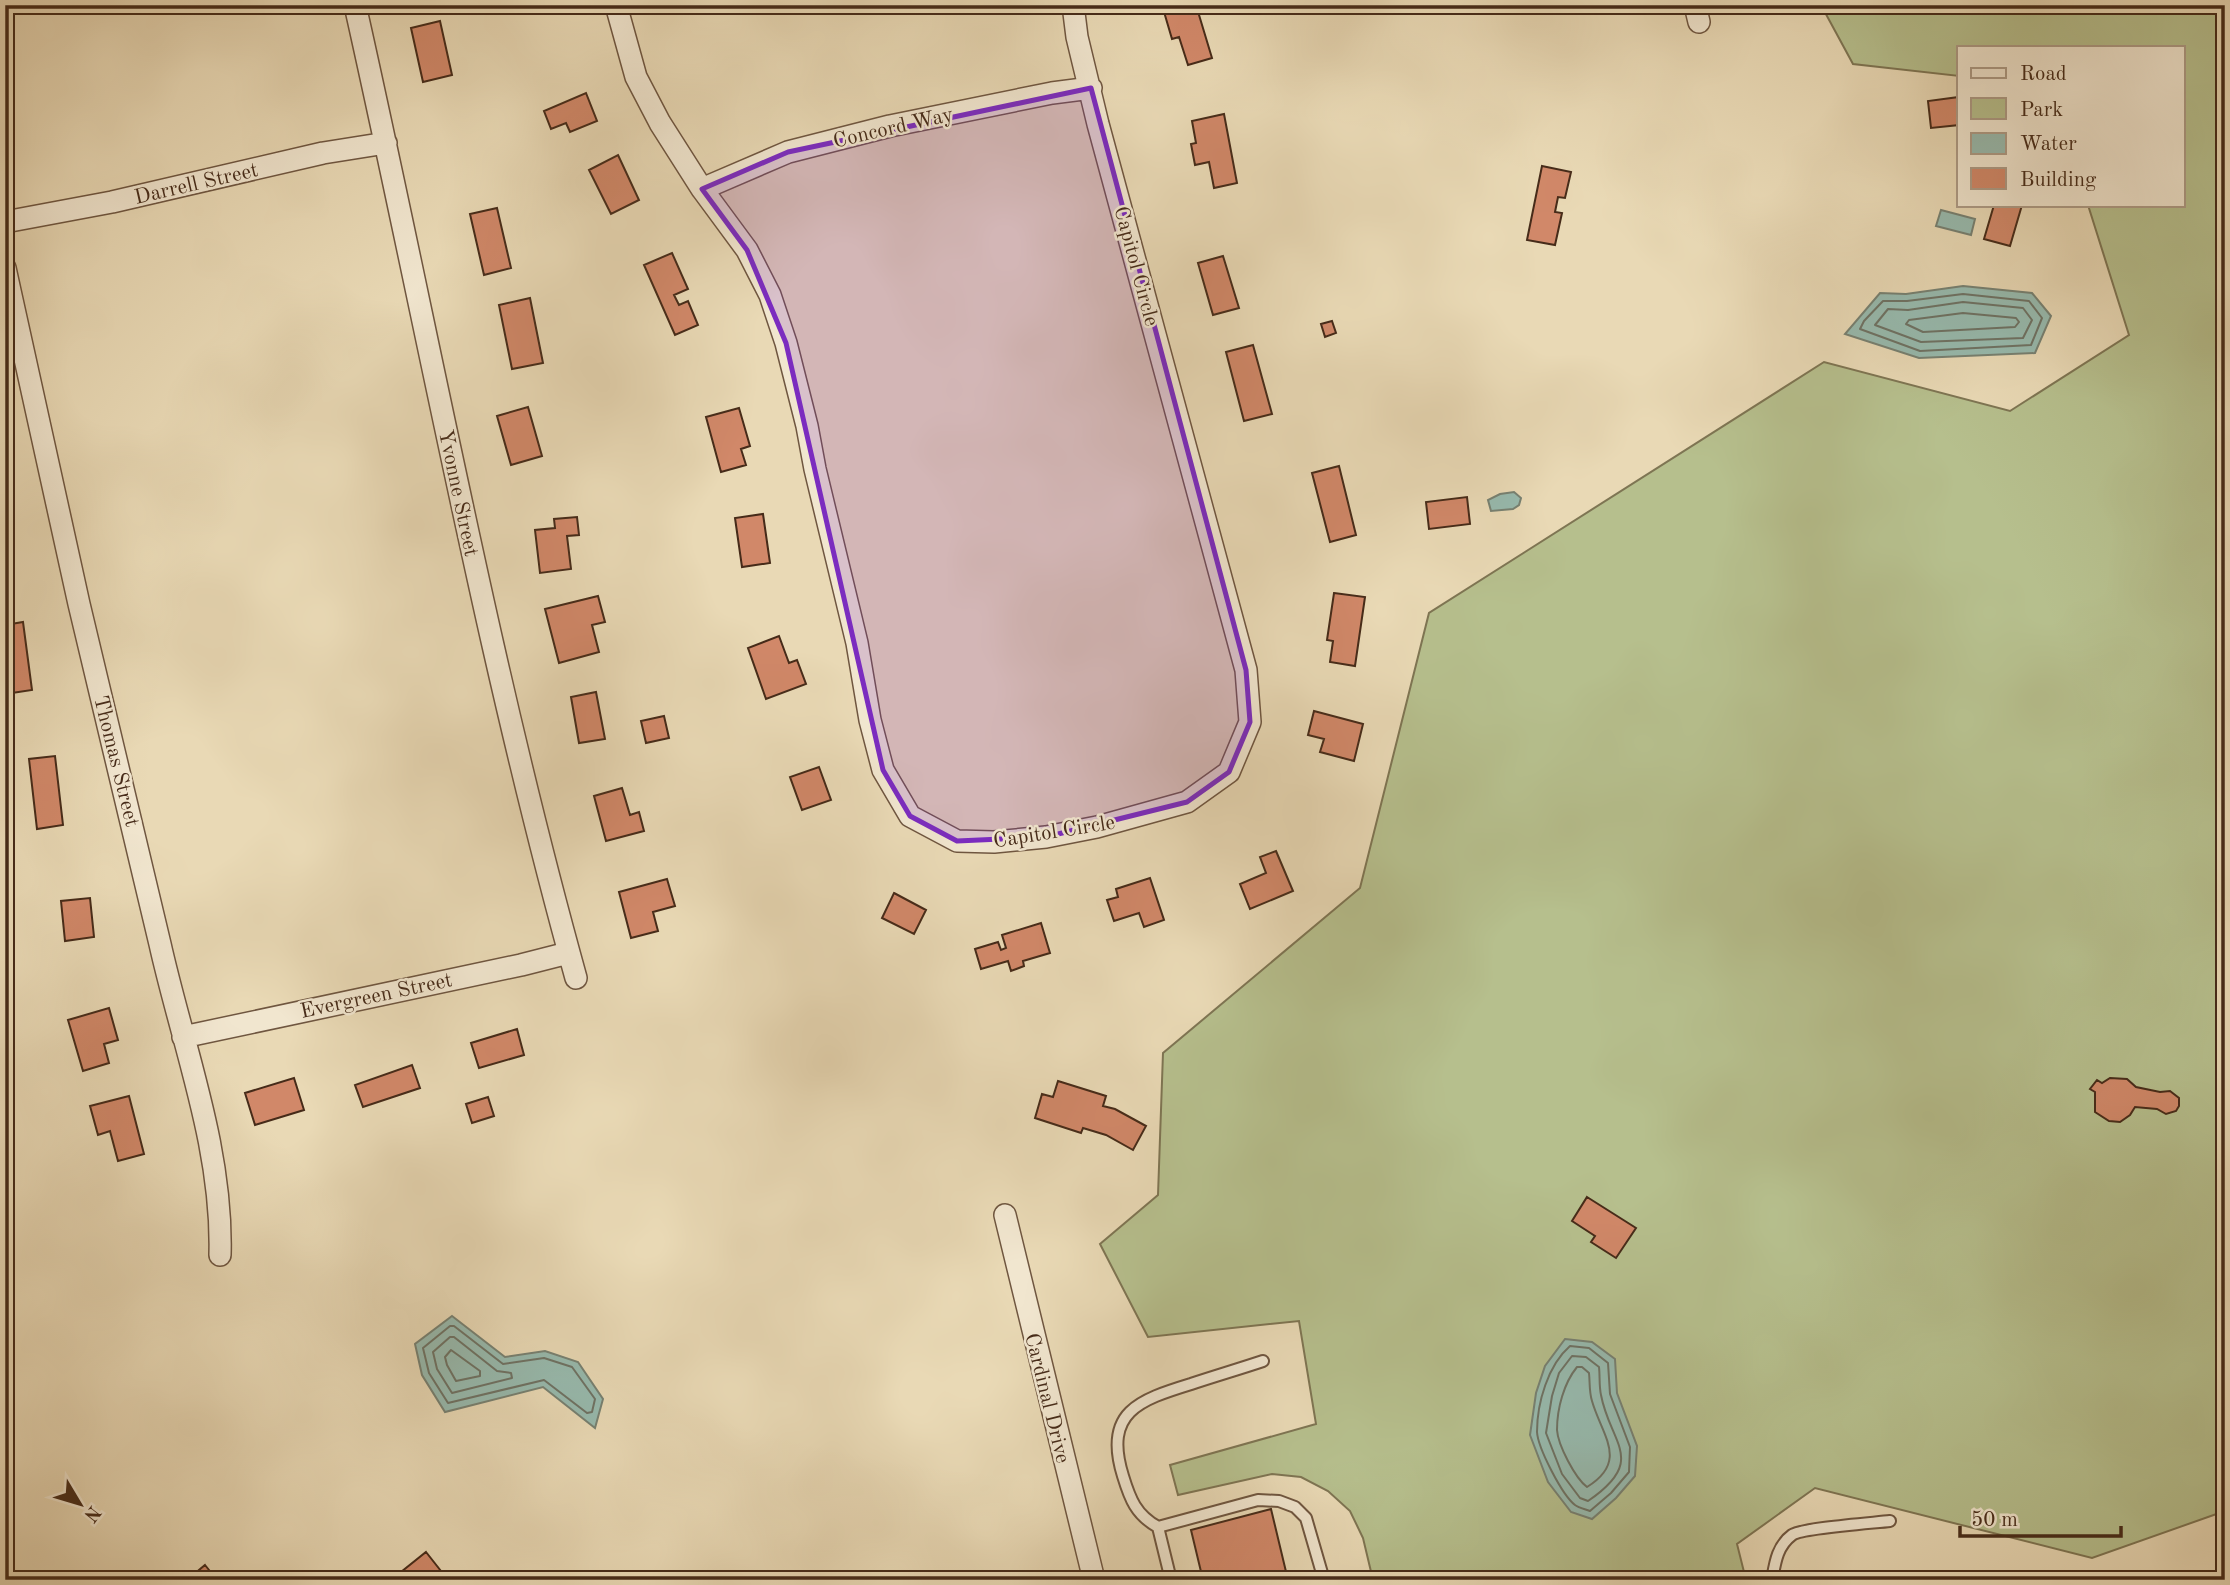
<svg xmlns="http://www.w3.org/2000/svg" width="2230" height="1585" font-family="'Old Standard TT',serif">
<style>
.green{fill:#b6bf8d;stroke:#7e7553;stroke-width:2}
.water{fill:#97baae;stroke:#778172;stroke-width:2}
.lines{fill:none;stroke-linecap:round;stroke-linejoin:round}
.shore{stroke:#6e7264;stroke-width:2}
.building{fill:#d18869;stroke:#462b19;stroke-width:2}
.lane-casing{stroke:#6f5640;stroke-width:14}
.street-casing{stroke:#6f5640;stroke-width:24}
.lane{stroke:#f1e6cf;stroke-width:10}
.street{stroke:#f1e6cf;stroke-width:21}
.marked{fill:#7b2cbf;fill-opacity:0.2;stroke:#7b2cbf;stroke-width:5;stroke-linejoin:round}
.labels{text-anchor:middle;stroke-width:5;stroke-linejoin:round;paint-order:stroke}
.street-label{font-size:21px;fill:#462b19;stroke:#f1e6cf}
</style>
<rect width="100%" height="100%" fill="#e9d9b5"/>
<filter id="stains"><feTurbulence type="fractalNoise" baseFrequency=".00286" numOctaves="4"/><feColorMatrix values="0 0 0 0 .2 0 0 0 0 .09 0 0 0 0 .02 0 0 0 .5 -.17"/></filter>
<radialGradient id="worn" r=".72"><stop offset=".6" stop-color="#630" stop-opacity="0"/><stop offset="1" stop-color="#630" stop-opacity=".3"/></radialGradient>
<path class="green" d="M1821,5H2225V1511L2092,1558L1815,1488L1737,1544L1746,1580H1373L1363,1538L1350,1511L1328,1491L1301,1477L1272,1474L1178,1495L1170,1465L1316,1424L1299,1321L1148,1337L1100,1244L1158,1195L1163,1053L1360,888L1429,613L1824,362L2010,411L2129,335L2088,205H2183V47H1959V76L1853,64Z"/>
<path class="water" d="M1941,210L1975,219L1971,235L1936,226Z
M1963,286L2032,293L2051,316L2035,353L1919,358L1845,334L1880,293L1906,294Z
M1514,492L1521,498L1519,505L1513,509L1491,511L1488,500L1500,494Z
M452,1316L505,1357L545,1351L578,1362L603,1399L595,1428L543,1387L445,1412L422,1375L415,1344Z
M1565,1339L1592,1342L1615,1359L1617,1393L1637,1446L1635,1476L1616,1498L1592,1519L1571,1512L1548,1482L1530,1435L1536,1393L1545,1366Z"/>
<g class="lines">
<path class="shore" d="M1963,294L2029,301L2042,318L2031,345L1920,351L1860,329L1864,321L1883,301H1907Z
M1963,302L2023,308L2032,320L2023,338L1921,342L1875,325L1888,309L1908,310Z
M1963,313L2016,318L2019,322L2015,327L1923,332L1906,324L1909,320Z
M450,1326H454L503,1364L544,1358L572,1367L595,1399L592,1412L587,1413L544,1380L448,1403L429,1373L423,1348Z
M450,1337H454L497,1371L511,1373L512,1378L452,1393L437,1369L433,1352Z
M1570,1346L1589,1348L1608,1363L1610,1394L1630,1447L1629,1472L1611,1493L1590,1511C1585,1509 1579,1508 1575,1505C1562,1495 1538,1448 1537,1432C1537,1403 1548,1365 1570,1346Z
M451,1350L480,1371V1376L456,1381L447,1365L445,1357Z
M1572,1356L1586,1357L1599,1367C1600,1376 1599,1386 1601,1395C1610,1444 1648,1460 1588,1501L1580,1498L1562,1474L1546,1433L1552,1396L1559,1373Z
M1577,1367H1582L1589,1373C1590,1382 1589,1392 1592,1401C1602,1436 1629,1461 1587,1487C1575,1478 1558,1445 1557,1430C1557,1408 1564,1383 1577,1367Z"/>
</g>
<path class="building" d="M1162,5H1196L1212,58L1188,65L1179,37L1172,39Z
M440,21L452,75L423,82L411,28Z
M586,93L597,121L570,132L566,123L551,129L544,111Z
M1959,97V125L1931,128L1928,101Z
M1224,114L1237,183L1214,188L1209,162L1195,165L1191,144L1196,143L1192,121Z
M618,155L639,200L611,214L589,170Z
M1542,166L1571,172L1565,198L1558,197L1555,212L1562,213L1555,245L1527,240Z
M1994,205H2022L2010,246L1984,239Z
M497,208L511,268L484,275L470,214Z
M672,253L688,289L674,295L679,305L688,301L698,325L675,335L644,265Z
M1223,256L1239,308L1213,315L1198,263Z
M530,298L543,363L512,369L499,305Z
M1332,321L1336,333L1325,337L1321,324Z
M1253,345L1272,414L1244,421L1226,352Z
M528,407L542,456L511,465L497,416Z
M739,408L750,446L741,449L746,465L721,472L706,417Z
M1339,466L1356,535L1330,542L1312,473Z
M1467,497L1470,524L1429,529L1426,502Z
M763,514L770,563L742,567L735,518Z
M577,517L579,535L567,536L571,569L540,573L535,530L555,528L554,519Z
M1334,593L1365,597L1355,666L1330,662L1333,641L1327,640Z
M598,596L605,622L592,625L599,652L559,663L545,609Z
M23,622L32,690L5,694V625Z
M779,636L789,663L797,660L806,684L766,699L748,648Z
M596,692L605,739L579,743L571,697Z
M1314,711L1363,724L1354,761L1320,752L1324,739L1308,735Z
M664,716L669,738L646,743L641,721Z
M55,756L63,825L37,829L29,759Z
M819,767L831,800L802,810L790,777Z
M622,788L630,815L639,812L644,831L606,841L594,796Z
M1276,851L1293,891L1250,909L1240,884L1266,873L1260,857Z
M1150,878L1164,920L1144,927L1139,913L1114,921L1107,900L1118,897L1116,889Z
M667,879L675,906L653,912L658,931L631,938L619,892Z
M894,893L926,910L914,934L882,918Z
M90,898L94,937L65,941L61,901Z
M1041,923L1050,953L1023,961L1024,966L1011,971L1008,961L981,969L975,949L998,942L1001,950L1006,948L1002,935Z
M109,1008L118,1040L104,1044L109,1063L83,1071L68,1020Z
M517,1029L524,1055L479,1068L471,1043Z
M412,1065L420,1088L363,1107L355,1085Z
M294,1078L304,1110L255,1125L245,1093Z
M2110,1078L2127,1079L2136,1087L2160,1092L2170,1091L2179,1098V1106L2176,1111L2166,1114L2157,1109L2135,1107L2130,1115L2120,1122L2109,1121L2095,1112V1092L2090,1089L2097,1080L2102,1083Z
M1058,1081L1106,1096L1103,1106L1115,1109L1146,1126L1133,1150L1106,1135L1083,1128L1081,1133L1035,1118L1042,1094L1053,1097Z
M129,1096L144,1154L118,1161L110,1131L98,1135L90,1106Z
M488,1097L494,1116L472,1123L466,1104Z
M1587,1197L1636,1228L1616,1258L1591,1242L1595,1236L1572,1221Z
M1271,1509L1288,1580H1203L1191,1530Z
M426,1552L448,1580H391Z
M205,1565L217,1580H187Z"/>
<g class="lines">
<g class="lane-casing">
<path id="lane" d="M1158,1527C1136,1515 1130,1499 1123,1476C1103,1412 1139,1400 1191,1384C1215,1376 1239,1369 1263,1361
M1171,1580L1158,1527L1258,1500L1279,1501L1295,1507L1306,1518L1324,1580
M1772,1580C1775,1563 1777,1546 1792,1535C1802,1528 1873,1523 1890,1521"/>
</g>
<g class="street-casing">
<path id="street" d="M355,5C428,330 487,658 576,978
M616,5L636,77L660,123L702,189L747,250L770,295L786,343L807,426L815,469L857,643L870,720L883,770L910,816L957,841L994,842L1046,837L1097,827L1187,802L1229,772L1250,722L1246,670L1098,124L1077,37L1073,5
M1695,5L1699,22
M702,189L788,152L890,126L1052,93L1091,88
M5,222L112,202L323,153L386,143
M5,268C30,380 54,492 79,604C106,718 134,831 160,944C183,1047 223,1148 220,1255
M183,1037L521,965L568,953
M1005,1215L1094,1580"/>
</g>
<use href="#lane" class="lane"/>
<use href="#street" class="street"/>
</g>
<path class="marked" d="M1091,88L1246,670L1250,722L1229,772L1187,802L1046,837L957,841L910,816L883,770L786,343L747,250L702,189L788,152Z"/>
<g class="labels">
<g class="street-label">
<text transform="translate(893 127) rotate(-13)" y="7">Concord Way</text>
<text transform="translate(196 183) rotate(-13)" y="7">Darrell Street</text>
<text transform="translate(1137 266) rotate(75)" y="7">Capitol Circle</text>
<text transform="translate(459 493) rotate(78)" y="7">Yvonne Street</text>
<text transform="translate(117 761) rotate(76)" y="7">Thomas Street</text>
<text transform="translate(1054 831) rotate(-9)" y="7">Capitol Circle</text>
<text transform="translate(376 995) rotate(-12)" y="7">Evergreen Street</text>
<text transform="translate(1048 1398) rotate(76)" y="7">Cardinal Drive</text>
</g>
</g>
<rect width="2230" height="1585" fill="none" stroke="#e9d9b5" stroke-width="28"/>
<rect x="7" y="7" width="2216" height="1571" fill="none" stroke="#462b19" stroke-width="3.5"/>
<rect x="14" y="14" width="2202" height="1557" fill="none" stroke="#462b19" stroke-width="2"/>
<rect x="1957" y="46" width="228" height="161" fill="#f1e6cf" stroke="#ad9b86" stroke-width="2"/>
<rect x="1971" y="68" width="35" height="10" fill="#f1e6cf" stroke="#ad9b86" stroke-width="2"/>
<text x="2020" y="80" font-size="21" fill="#462b19">Road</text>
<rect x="1971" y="98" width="35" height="21" fill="#b6bf8d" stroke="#ad9b86" stroke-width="2"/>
<text x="2020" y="116" font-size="21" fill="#462b19">Park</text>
<rect x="1971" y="133" width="35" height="21" fill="#97baae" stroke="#ad9b86" stroke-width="2"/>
<text x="2020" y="150" font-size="21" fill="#462b19">Water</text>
<rect x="1971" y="168" width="35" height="21" fill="#d18869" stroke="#ad9b86" stroke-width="2"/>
<text x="2020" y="186" font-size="21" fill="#462b19">Building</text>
<g transform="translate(80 1504) rotate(128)" stroke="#f1e6cf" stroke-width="5" paint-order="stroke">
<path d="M0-5L12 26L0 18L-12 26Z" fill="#462b19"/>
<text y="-10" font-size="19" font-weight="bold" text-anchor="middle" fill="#462b19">N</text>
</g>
<path d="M1960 1526v10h161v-10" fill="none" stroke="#462b19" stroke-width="3.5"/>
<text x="1971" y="1526" font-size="21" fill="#462b19" stroke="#f1e6cf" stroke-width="5" paint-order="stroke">50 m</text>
<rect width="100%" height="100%" filter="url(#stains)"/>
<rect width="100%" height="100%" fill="url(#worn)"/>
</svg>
